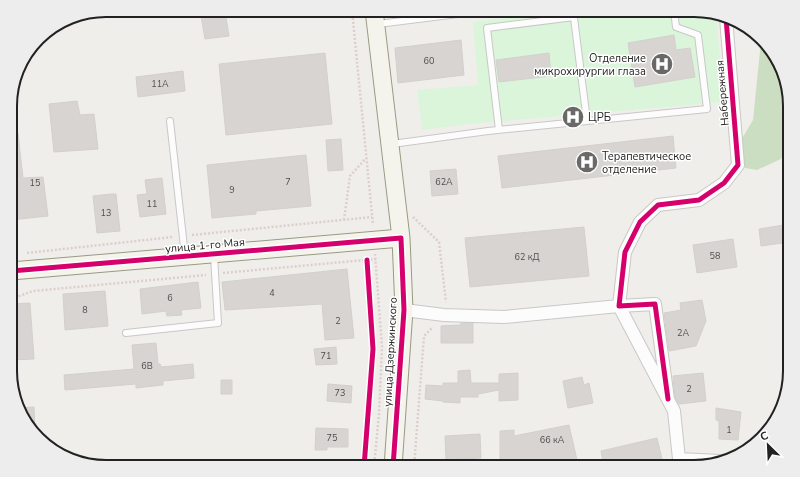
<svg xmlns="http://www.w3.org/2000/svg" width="800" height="477" font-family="'Nunito Sans',sans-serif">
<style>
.forest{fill:#cbdec1}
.park{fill:#daf5da}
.building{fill:#d7d4d2;stroke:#d3d0cc}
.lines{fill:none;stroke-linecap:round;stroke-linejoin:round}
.lane-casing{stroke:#c9c8c7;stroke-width:8}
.street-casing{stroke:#c9c8c7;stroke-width:14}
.secondary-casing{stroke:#999a82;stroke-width:19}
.path{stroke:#dccecd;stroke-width:2.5;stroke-dasharray:2 2;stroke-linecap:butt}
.lane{stroke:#fdfcfc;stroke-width:6}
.street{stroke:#fdfcfc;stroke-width:12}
.secondary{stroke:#f4f4ed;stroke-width:17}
.cycleway-casing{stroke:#fff;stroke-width:8}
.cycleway{stroke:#d6006c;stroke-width:5}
.labels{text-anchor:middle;stroke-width:3;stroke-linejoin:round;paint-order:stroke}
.number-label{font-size:9px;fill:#4f4e4e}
.poi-label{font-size:11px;fill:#222;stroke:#fff;text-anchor:start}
.street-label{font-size:11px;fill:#222;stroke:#fff}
.rim{fill:none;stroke:#222;stroke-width:2}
</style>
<rect width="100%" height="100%" fill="#f0eeeb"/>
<path class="forest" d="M759,39L777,58L782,73L787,148L781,159L757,170L745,168L739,156L740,142L753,120L760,51Z"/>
<path class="park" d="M566,10H695L716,16L724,102L468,124L422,130L417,90L478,85L473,22Z"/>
<path class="building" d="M200,10H212V13L225,11L229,36L205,39Z
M674,35L676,50L690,48L695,77L635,87L628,43Z
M461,40L464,75L398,83L395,48Z
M325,53L332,124L226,135L219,64Z
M549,53L551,76L499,82L496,60Z
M183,71L185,91L138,97L136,77Z
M77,101L80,115L94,114L98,149L54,152L49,104Z
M11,133H18L23,178L43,177L48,216L11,220Z
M673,136L676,168L502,188L498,156Z
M341,139L343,170L328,171L326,140Z
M306,155L311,206L256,211V214L212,218L207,165Z
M456,169L458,194L432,196L430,171Z
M162,178L166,214L140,217L137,195L147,194L145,180Z
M111,194H116L120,231L97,233L93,196Z
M790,224V242L761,246L759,229Z
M584,227L589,276L470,287L465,238Z
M733,239L737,267L697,273L693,245Z
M347,269L354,338L325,340L322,304L225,310L222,282Z
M198,282L201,308L181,310L182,315L167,316L166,311L142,314L140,289Z
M105,291L108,326L65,330L63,294Z
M702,300L706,321L696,346L669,351L664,313L681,310L680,303Z
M30,303L34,359L11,360V304Z
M461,323H473V343H441V326L461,325Z
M156,343L158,364H160L161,367L193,364L194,378L163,381V385L136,388V384L65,390L64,375L134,369L132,345Z
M336,347L337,364L316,365L314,349Z
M470,370L471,383H499V374L518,373V400L499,401V390L478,394V397H460V403L443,402V401L425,399L426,385L443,386V383H458V371Z
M703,373L706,401L679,404L675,397L673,376Z
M582,377L584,385L589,383L593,403L568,408L563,381Z
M221,380H232V394H221Z
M328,384L352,386L351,403L327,401Z
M34,407L35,433L26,424L20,408Z
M716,408L741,412L738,440L719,439V421L716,420Z
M569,425L577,460L542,467H535L534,465L529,466V464L500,467V431L514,430V436Z
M316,428L348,429V447H327V450H315Z
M480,434L481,458L446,460L445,436Z
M657,438L664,467H604L601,451Z"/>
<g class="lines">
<g class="lane-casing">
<path id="lane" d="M573,10L587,121
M378,24L490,10
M170,121L185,256
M499,130L487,28L574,17
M392,144L488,131L707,109L698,35L676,27L674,10
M126,333L218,323L214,256"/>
</g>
<g class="street-casing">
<path id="street" d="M404,310L444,315L504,317L619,306L674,411L679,459L719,461
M668,399L655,304L619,306L625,252L640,222L658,205L699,200L724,183L738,165L726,18"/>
</g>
<g class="secondary-casing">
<path id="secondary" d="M374,10L401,238L404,310L393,467
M11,271L401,238"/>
</g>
<path class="path" d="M352,10L373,225
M413,217L439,242L446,302
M344,220L350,176L366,158
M192,235L372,217
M27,253L173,237
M223,273L376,259
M11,299L33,291L206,275
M374,467L379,414L382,347L375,254
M414,467L424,336L433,327"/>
<use href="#lane" class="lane"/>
<use href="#street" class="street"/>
<use href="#secondary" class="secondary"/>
<g class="cycleway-casing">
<path id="cycleway" d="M11,271L401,238L404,310L393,467
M668,399L655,304L619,306L625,252L640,222L658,205L699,200L724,183L738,165L726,18
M364,467L373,349L367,260"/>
</g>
<use href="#cycleway" class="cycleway"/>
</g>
<defs>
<g id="hospital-disc" transform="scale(1.15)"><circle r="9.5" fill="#6a6968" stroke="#fff"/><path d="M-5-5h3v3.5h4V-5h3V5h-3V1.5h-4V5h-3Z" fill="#fff"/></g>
</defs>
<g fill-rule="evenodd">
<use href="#hospital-disc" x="662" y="64"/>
<use href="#hospital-disc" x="573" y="117"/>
<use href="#hospital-disc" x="587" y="162"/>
</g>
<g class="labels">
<g class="number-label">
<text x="429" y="64">60</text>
<text x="160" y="87">11А</text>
<text x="288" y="185">7</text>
<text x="444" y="185">62А</text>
<text x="35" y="186">15</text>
<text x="232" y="193">9</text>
<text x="152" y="207">11</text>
<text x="106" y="216">13</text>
<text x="715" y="259">58</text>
<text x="527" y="260">62 кД</text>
<text x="272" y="296">4</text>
<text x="170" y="301">6</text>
<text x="85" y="313">8</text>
<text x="338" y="324">2</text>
<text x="683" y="336">2А</text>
<text x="326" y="359">71</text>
<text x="147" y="369">6В</text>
<text x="689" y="392">2</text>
<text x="340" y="396">73</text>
<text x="729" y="433">1</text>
<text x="332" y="441">75</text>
<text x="552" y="443">66 кА</text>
</g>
<g class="poi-label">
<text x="646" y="62" text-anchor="end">Отделение<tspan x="646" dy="13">микрохирургии глаза</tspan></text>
<text x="588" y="121">ЦРБ</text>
<text x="602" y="160">Терапевтическое<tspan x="602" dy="13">отделение</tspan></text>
</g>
<g class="street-label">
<text transform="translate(722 93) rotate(-95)" y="4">Набережная</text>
<text transform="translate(205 245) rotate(-5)" y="4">улица 1-го Мая</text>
<text transform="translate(390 352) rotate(-87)" y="4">улица Дзержинского</text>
</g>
</g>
<path d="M0 0H800V477H0ZM106 17H694A89 89 0 0 1 783 106V371A89 89 0 0 1 694 460H106A89 89 0 0 1 17 371V106A89 89 0 0 1 106 17Z" fill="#ededed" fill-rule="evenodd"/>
<path class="rim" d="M106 17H694A89 89 0 0 1 783 106V371A89 89 0 0 1 694 460H106A89 89 0 0 1 17 371V106A89 89 0 0 1 106 17Z"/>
<g transform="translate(768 445) rotate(336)" stroke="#ffffff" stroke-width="3" paint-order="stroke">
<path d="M0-3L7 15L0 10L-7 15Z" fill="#222222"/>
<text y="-6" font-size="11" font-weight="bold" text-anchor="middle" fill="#222222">С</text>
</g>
</svg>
